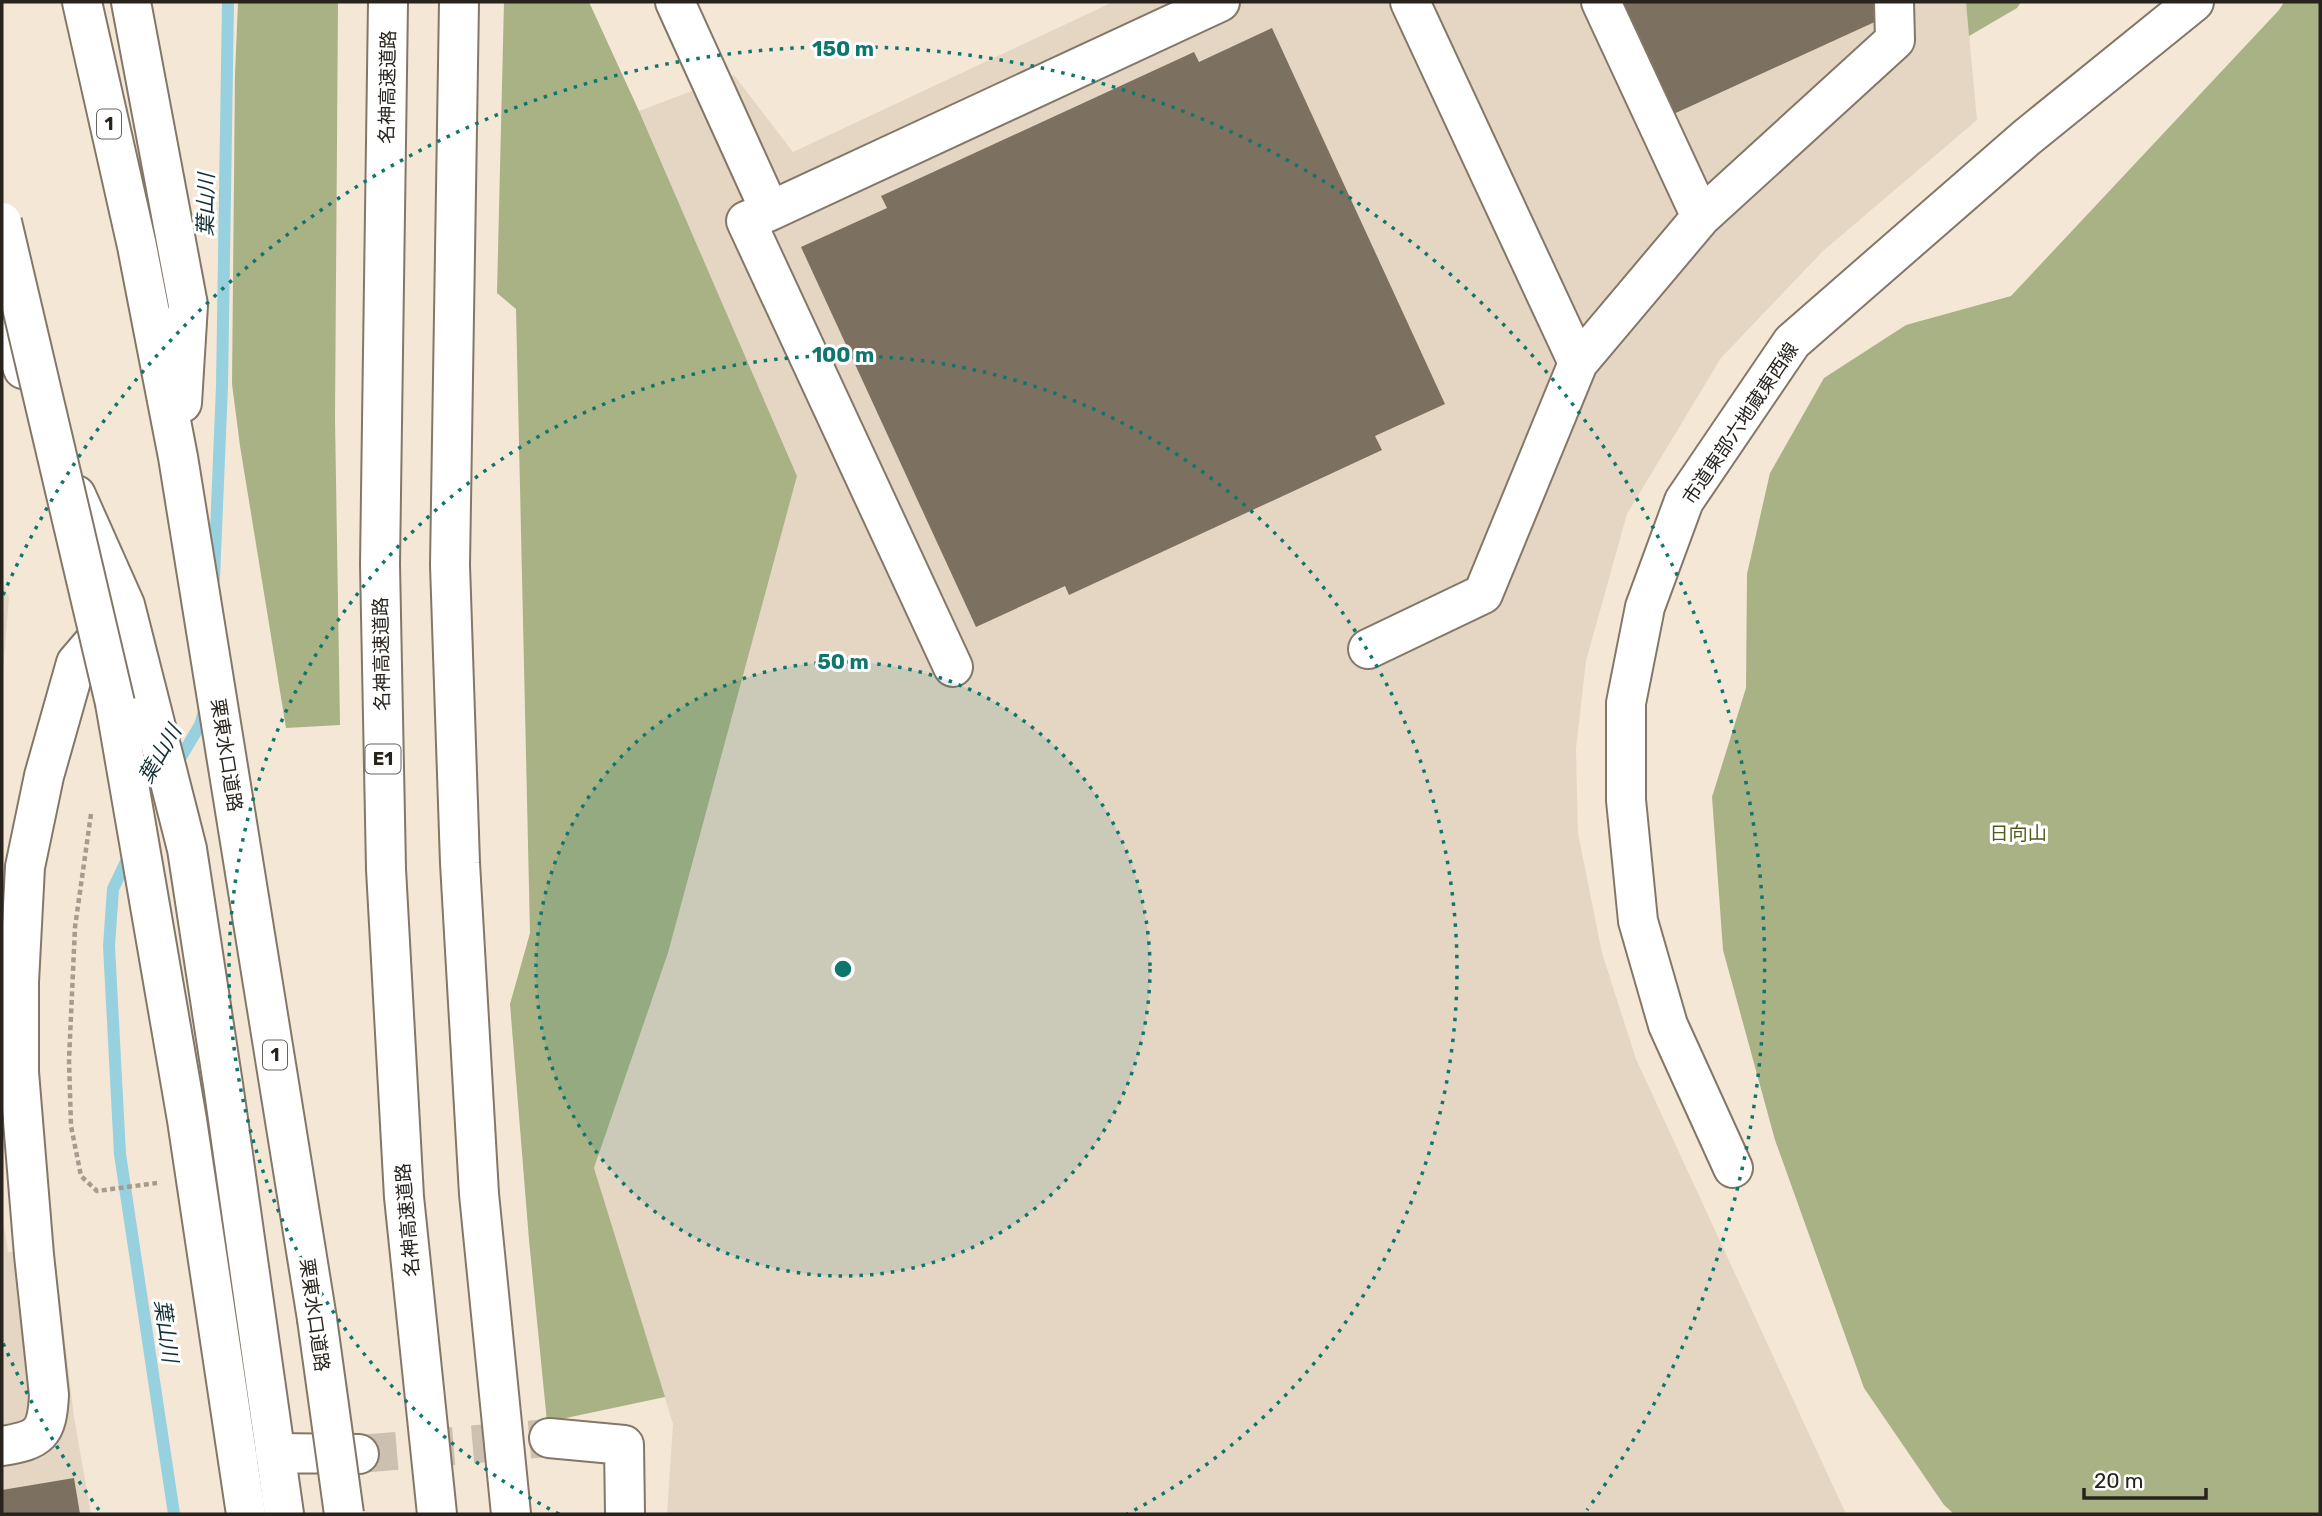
<svg xmlns="http://www.w3.org/2000/svg" width="2322" height="1516" font-family="Rubik,'Noto Sans JP',sans-serif">
<style>
.industrial{fill:#e5d6c4}
.forest{fill:#a9b285}
.lines{fill:none;stroke-linecap:round;stroke-linejoin:round}
.stream{stroke:#97d0de;stroke-width:12}
.building{fill:#7c7061}
.minor-tunnel{stroke:#ccc0b1;stroke-width:38;stroke-dasharray:38 19;stroke-linecap:butt}
.minor-casing{stroke:#837768;stroke-width:42}
.highway-casing{stroke:#837768;stroke-width:42}
.path{stroke:#a59b8e;stroke-width:4.5;stroke-dasharray:5 3.5;stroke-linecap:butt}
.minor{stroke:#fff;stroke-width:38}
.highway{stroke:#fff;stroke-width:38}
.highway-bridge-casing{stroke:#837768;stroke-width:42;stroke-linecap:butt}
.highway-bridge{stroke:#fff;stroke-width:38}
.ring{fill:none;stroke:#0f766e;stroke-width:3.5;stroke-dasharray:3.5 7}
.labels{text-anchor:middle;stroke-width:6;stroke-linejoin:round;paint-order:stroke}
.shield{fill:#fff;stroke:#686561;stroke-width:2}
.shield-label{font-size:18px;font-weight:bold;fill:#28231d}
.street-label{font-size:19px;fill:#28231d;stroke:#fff}
.park-label{font-size:19px;fill:#525c17;stroke:#fff}
.water-label{font-size:21px;font-style:italic;fill:#122f36;stroke:#fff}
.centre{fill:#0f766e;stroke:#fff;stroke-width:3.5}
.ring-label{font-size:21px;text-anchor:middle;font-weight:bold;fill:#0f766e;stroke:#fff;stroke-width:6;stroke-linejoin:round;paint-order:stroke}
</style>
<rect width="100%" height="100%" fill="#f5e7d6"/>
<path class="industrial" d="M1113,2H1966L1977,120L1823,251L1721,358L1627,514L1586,661L1576,749L1578,833L1602,953L1636,1059L1846,1514H667L673,1424L594,1168L668,953L797,476L639,111L734,75L793,152Z
M2,580L9,598L2,684Z
M2,1212L8,1252L54,1248L74,1417L91,1514H2Z"/>
<path class="forest" d="M238,2H338L335,419L340,725L286,728L240,446L232,384L235,75Z
M504,2H589L639,111L797,476L668,953L594,1168L665,1397L547,1422L529,1240L510,1004L530,933L516,309L497,293Z
M1966,2H2021L2017,8L1969,36Z
M2284,2H2320V1514H1954L1944,1505L1864,1388L1775,1140L1723,950L1712,797L1746,688L1747,574L1770,473L1824,378L1906,325L2011,296L2279,10Z"/>
<g class="lines">
<path class="stream" d="M214,579L222,386L228,2
M175,767L200,725L206,705
M131,851L113,889L109,946L120,1154L174,1514"/>
</g>
<path class="building" d="M1614,2H1884L1890,15L1667,117Z
M1272,28L1445,404L1375,436L1382,450L1069,595L1065,586L976,627L801,247L887,208L881,196L1194,52L1199,62Z
M74,1478L80,1514H2V1490Z"/>
<g class="lines">
<path class="minor-tunnel" d="M359,1454L549,1438"/>
<g class="minor-casing">
<path id="minor" d="M675,2L770,211L1220,2
M1410,2L1578,363
M1601,2L1701,217
M770,211L746,221L953,667
M2,310L23,369
M76,495L125,605L187,849L224,1091L284,1514
M1368,649L1483,594L1578,363L1701,217L1895,40L1894,2
M1733,1168L1668,1025L1638,921L1626,800V703L1645,607L1684,501L1792,342L2026,138L2194,2
M549,1438L624,1445L625,1514
M2,1446C40,1440 47,1434 49,1395L34,1255L19,1072V982L25,867L44,776L76,663L117,615
M275,1453L359,1454"/>
</g>
<g class="highway-casing">
<path id="highway" d="M82,2L137,246L178,457L317,1319
M131,2L188,305L182,403
M388,2L380,564L386,869L404,1197L437,1514
M459,2L450,565L460,863L479,1194L511,1514
M115,703L187,1120L246,1514"/>
</g>
<path class="path" d="M91,814L75,927L69,1060L71,1126L81,1176L97,1191L157,1183"/>
<use href="#minor" class="minor"/>
<use href="#highway" class="highway"/>
<g class="highway-bridge-casing">
<path id="highway-bridge" d="M2,222L115,703
M317,1319L344,1514"/>
</g>
<use href="#highway-bridge" class="highway-bridge"/>
</g>
<circle cx="843" cy="969" r="307" fill="#0f766e" fill-opacity=".12"/>
<g class="ring">
<circle cx="843" cy="969" r="307"/>
<path d="M559 1514A614 614 0 1 1 1127 1514"/>
<path d="M99 1510A920 920 0 0 1 3 1343M3 595A920 920 0 1 1 1587 1510"/>
</g>
<g class="labels">
<g class="shield">
<rect x="97" y="109.5" width="24" height="29" rx="5"/>
<rect x="365.5" y="744.5" width="35" height="29" rx="5"/>
<rect x="263" y="1040.5" width="24" height="29" rx="5"/>
</g>
<g class="shield-label">
<text x="109" y="130">1</text>
<text x="383" y="765">E1</text>
<text x="275" y="1061">1</text>
</g>
<g class="street-label">
<text transform="translate(387 87) rotate(-89)" y="7">名神高速道路</text>
<text transform="translate(1740 423) rotate(-56)" y="7">市道東部六地蔵東西線</text>
<text transform="translate(381 654) rotate(-91)" y="7">名神高速道路</text>
<text transform="translate(227 755) rotate(81)" y="7">栗東水口道路</text>
<text transform="translate(407 1220) rotate(-95)" y="7">名神高速道路</text>
<text transform="translate(315 1315) rotate(82)" y="7">栗東水口道路</text>
</g>
<g class="park-label">
<text x="2018" y="840">日向山</text>
</g>
<g class="water-label">
<text transform="translate(206 205) rotate(-89)" y="7">葉山川</text>
<text transform="translate(160 754) rotate(-60)" y="7">葉山川</text>
<text transform="translate(166 1331) rotate(82)" y="7">葉山川</text>
</g>
</g>
<circle cx="843" cy="969" r="10" class="centre"/>
<g class="ring-label">
<text x="843" y="56">150 m</text>
<text x="843" y="362">100 m</text>
<text x="843" y="669">50 m</text>
</g>
<rect width="2322" height="1516" fill="none" stroke="#28231d" stroke-width="7"/>
<path d="M2084 1488v10h122v-10" fill="none" stroke="#28231d" stroke-width="3.5"/>
<text x="2094" y="1488" font-size="21" fill="#28231d" stroke="#ffffff" stroke-width="5" paint-order="stroke">20 m</text>
</svg>
